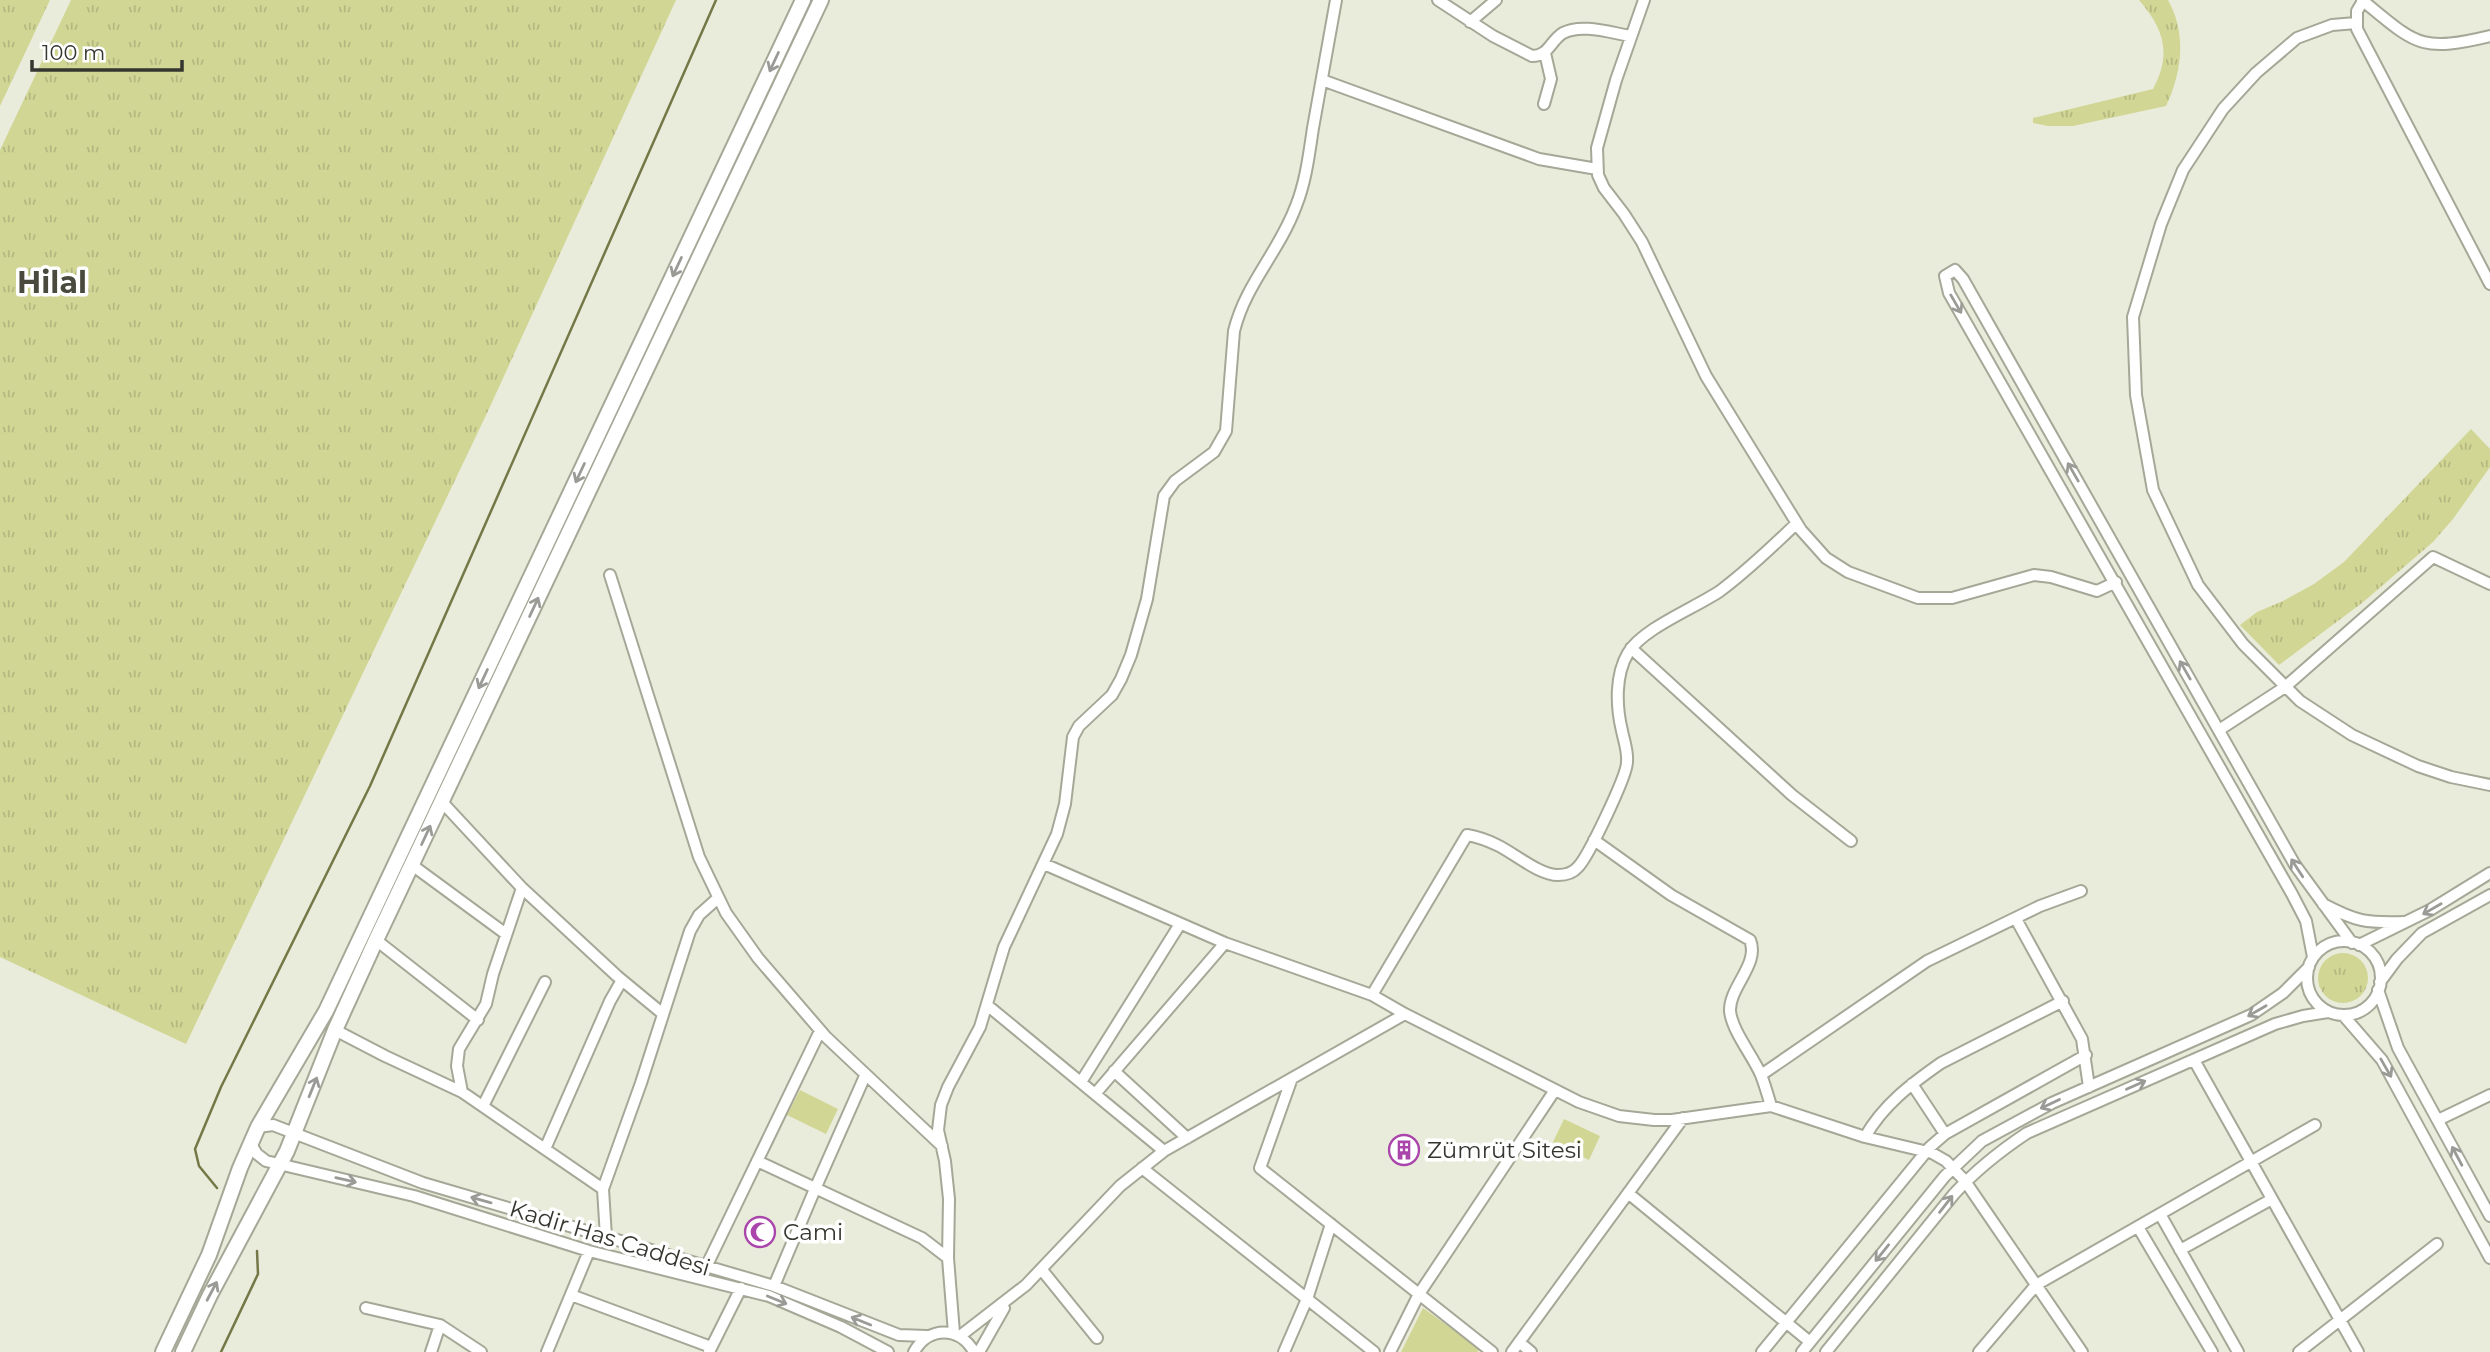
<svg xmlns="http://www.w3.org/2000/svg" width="2490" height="1352" font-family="Montserrat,sans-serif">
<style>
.grass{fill:url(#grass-tufts)}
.green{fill:#d1d694}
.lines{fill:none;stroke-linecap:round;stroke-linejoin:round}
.stream{stroke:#747847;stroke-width:2.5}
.minor-casing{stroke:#a5a797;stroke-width:14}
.major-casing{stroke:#a5a797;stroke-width:18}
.minor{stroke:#fff;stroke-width:10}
.major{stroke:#fff;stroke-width:14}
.oneway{stroke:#9a9a97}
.labels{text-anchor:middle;stroke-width:7;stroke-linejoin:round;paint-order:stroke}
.poi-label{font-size:23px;fill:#35362f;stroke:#fff;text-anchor:start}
.street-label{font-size:23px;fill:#35362f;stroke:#fff}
.district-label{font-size:30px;font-weight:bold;fill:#494a3d;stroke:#fff}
</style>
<defs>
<pattern id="grass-tufts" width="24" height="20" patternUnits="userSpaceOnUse" patternTransform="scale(1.75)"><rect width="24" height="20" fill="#d1d694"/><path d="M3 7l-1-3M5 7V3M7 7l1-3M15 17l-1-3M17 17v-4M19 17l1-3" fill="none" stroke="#b4b880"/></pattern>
</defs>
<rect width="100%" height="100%" fill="#eaecdb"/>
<path class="grass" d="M0,0H50L0,106Z
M71,0H676L488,411L186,1044L0,957V150Z
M2139,0H2168C2187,34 2182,72 2166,106L2073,126H2048L2033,123V118L2153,89C2172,54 2164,29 2139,0Z
M2471,429L2490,449V467L2453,519L2433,542L2362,603L2279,665L2240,625L2257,612L2283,601L2314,584L2344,562Z
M2318 978a25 25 0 1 1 50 0a25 25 0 1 1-50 0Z"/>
<path class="green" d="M800,1090L838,1109L826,1134L787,1115Z
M1564,1119L1600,1136L1589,1160L1553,1142Z
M1423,1308L1480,1349L1477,1352H1401Z"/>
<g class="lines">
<path class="stream" d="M217,1188L199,1166L195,1149L221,1087L370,786L716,0
M221,1352L258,1274L257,1251"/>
<g class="minor-casing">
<path id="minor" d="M1438,0L1493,36L1532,56C1549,56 1550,41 1563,33C1582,23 1611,33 1631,36
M1644,0L1616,80L1597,148L1598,175L1604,188L1624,214L1642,242L1706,376L1801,530L1826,558L1848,572L1918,598H1952L2034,575L2051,577L2097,591L2116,582
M2362,0C2416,44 2419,53 2490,36
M2363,1L2357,11V29L2490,284
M1470,22L1496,0
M2356,23L2332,25L2297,38L2256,73L2223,109L2183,170L2161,224L2133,317L2136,395L2153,490L2198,585L2243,644L2300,701L2352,735L2418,766L2451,777L2490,785
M1322,80L1539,159L1597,169
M1544,104L1551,79L1545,53
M610,575L699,857L726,913L758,958L826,1037L942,1146
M1631,648L1792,795L1851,841
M2219,730L2285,687L2433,557L2490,584
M442,802L522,888L617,976L663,1014
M1594,840L1671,895L1750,940C1760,964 1729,987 1730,1011C1732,1031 1753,1056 1761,1075C1765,1085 1768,1096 1771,1106
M1044,864L1225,943L1372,995L1405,1014L1579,1102L1619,1116L1654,1120H1672L1771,1106L1865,1137L1932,1153L1946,1161L1965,1181L2082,1352
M412,865L506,934
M2323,904C2357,922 2366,923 2404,922
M2016,919L2082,1039L2089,1087
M376,940L478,1020
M2307 978a37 37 0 1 1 74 0a37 37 0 1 1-74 0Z
M2359,945L2430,910L2490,873
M2313,957L2306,921L2292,894L1949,293L1945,276L1955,270L1963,279L2295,865L2352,943
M2380,982L2397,959L2422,933L2490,895
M2378,990L2398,1048L2490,1216
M1372,995L1467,835C1478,837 1487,840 1497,845C1514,853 1539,875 1558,875C1566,875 1573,873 1578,867C1588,857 1627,776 1627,762C1628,751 1624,741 1622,731C1616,706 1615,675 1628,653C1643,628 1695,608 1720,591C1747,571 1772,547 1796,524
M987,1005L1164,1151
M2343,1015L2382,1060L2490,1258
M335,1030L385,1056L462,1092L603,1189
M2194,1060L2358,1352
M1114,1071L1187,1138
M1761,1075L1927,961L2040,906L2081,891
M1292,1078L1260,1168L1492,1352
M1081,1082L1180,924
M1912,1084L1945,1134
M462,1092L457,1066L459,1049L486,1004L493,974L522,888
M1095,1094L1225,943
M483,1106L545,982
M2438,1120L2490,1095
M258,1127L273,1125L423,1183L774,1286L899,1335L927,1336
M1865,1137C1883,1105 1911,1084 1941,1063L2063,1001
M251,1144L257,1154L266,1161L414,1196L589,1251L769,1296L841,1327L888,1352
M545,1149L610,1001L622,980
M757,1161L922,1238L948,1258
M1142,1168L1374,1352
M1628,1193L1810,1342
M2160,1214L2238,1352
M2138,1227L2212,1352
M606,1237L603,1189L641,1083L690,931L699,915L718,898
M2180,1250L2272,1199
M706,1267L820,1031
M1042,1270L1097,1338
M774,1286L815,1189L865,1076
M571,1295L711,1347
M366,1308L440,1325L481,1352
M954,1333L948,1258L949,1199L945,1161L938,1130L941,1105L948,1087L980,1027L1004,947L1057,834L1065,804L1073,737L1079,726L1112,695L1121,679L1131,655L1147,599L1164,496L1175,481L1214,452L1226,431L1234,331C1246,283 1279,252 1296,206C1306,181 1309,154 1313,128C1321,85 1328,43 1336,0
M960,1336L1026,1285L1120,1186L1164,1151L1405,1014
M1519,1342L1531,1352
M431,1352L440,1325
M547,1352L589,1251
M709,1352L741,1288
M914,1352C928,1326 960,1326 974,1352
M979,1352L1004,1308
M1284,1352L1307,1299L1331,1224
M1390,1352L1419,1294L1555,1090
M1512,1352L1683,1118
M1762,1352L1930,1147L1945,1134L2086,1055
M1802,1352L1945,1176L1982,1141L2052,1103L2251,1015L2283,993L2309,967
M1826,1352L1954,1194C1976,1170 2000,1151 2027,1133L2275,1024L2303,1016L2328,1012
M1979,1352L2036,1285L2315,1125
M2299,1352L2437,1244"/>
</g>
<g class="major-casing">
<path id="major" d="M163,1352L209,1255L240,1168L258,1127L326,1011L803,0
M183,1352L210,1295L287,1151L335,1030L376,940L821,0"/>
</g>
<use href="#minor" class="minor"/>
<use href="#major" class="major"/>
</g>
<defs><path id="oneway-shaft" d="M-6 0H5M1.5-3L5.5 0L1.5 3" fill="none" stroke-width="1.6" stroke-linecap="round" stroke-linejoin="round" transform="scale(1.75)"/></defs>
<g class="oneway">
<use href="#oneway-shaft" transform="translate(774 62) rotate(115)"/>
<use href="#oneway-shaft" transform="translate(677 267) rotate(115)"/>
<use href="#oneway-shaft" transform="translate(1956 304) rotate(60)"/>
<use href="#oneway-shaft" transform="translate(2073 472) rotate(-120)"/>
<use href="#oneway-shaft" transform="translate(580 473) rotate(115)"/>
<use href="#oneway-shaft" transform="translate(534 607) rotate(-65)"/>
<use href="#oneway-shaft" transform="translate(2185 670) rotate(-120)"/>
<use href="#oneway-shaft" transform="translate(483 679) rotate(115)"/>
<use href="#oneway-shaft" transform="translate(426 835) rotate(-65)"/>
<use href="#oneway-shaft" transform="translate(2297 868) rotate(-123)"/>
<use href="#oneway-shaft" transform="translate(2432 909) rotate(150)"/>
<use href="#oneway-shaft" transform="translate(2257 1011) rotate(150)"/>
<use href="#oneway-shaft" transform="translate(2386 1068) rotate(60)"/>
<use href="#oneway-shaft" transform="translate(2136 1085) rotate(-24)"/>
<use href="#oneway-shaft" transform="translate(313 1087) rotate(-68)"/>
<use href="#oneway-shaft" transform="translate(2050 1104) rotate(155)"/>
<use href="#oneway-shaft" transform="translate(2457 1156) rotate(-118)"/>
<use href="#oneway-shaft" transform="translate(346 1180) rotate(13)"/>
<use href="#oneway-shaft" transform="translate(481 1200) rotate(-164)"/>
<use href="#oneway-shaft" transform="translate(1946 1204) rotate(-52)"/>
<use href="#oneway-shaft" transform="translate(1882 1253) rotate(129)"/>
<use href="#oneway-shaft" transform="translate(212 1291) rotate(-62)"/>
<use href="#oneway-shaft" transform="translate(777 1300) rotate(22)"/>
<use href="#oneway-shaft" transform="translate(861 1321) rotate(-158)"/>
</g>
<defs>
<g id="building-ring" transform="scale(1.575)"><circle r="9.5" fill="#fff" stroke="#aa46ab" stroke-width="1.5"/><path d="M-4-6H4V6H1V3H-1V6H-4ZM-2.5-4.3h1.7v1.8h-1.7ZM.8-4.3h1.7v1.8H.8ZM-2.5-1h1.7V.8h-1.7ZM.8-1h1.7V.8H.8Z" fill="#aa46ab"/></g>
<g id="mosque-ring" transform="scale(1.575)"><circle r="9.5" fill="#fff" stroke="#aa46ab" stroke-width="1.5"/><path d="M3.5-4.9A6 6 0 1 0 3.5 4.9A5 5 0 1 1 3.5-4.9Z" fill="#aa46ab"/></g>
</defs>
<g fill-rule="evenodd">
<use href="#building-ring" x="1404" y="1150"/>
<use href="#mosque-ring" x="760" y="1232"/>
</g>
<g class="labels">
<g class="poi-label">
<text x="1427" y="1158">Zümrüt Sitesi</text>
<text x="783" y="1240">Cami</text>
</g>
<g class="street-label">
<text transform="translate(610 1238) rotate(17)" y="8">Kadir Has Caddesi</text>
</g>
<g class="district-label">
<text x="52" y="293">Hilal</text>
</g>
</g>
<path d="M32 60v10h150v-10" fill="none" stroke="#35362f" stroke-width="3.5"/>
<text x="42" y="60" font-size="21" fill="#35362f" stroke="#ffffff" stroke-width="5" paint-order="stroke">100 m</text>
</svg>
